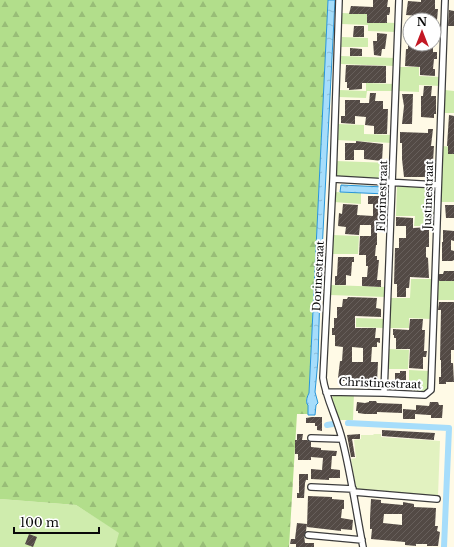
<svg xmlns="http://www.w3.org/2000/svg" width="454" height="547" font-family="'Libre Baskerville',serif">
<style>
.grass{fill:#cfecad}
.forest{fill:url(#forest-firs)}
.pitch{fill:#e2f2c0}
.water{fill:url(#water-ripples);stroke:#2795d8}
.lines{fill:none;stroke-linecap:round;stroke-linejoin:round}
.canal{stroke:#a6ddfb;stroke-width:6}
.building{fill:url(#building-hatch);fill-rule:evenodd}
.minor-casing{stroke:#3c3c3c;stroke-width:8}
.minor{stroke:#fff;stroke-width:5.5}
.labels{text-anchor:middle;stroke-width:4;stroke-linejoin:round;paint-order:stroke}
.street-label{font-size:11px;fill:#090909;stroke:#fff}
</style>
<defs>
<pattern id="forest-firs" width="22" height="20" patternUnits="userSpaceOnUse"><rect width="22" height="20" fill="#b2de8b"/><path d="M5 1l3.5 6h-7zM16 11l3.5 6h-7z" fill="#98bd77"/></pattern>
<pattern id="water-ripples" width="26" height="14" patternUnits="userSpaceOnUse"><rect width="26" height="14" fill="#a6ddfb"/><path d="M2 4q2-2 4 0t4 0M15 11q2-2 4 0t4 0" fill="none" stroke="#8ebcd6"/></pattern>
<pattern id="building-hatch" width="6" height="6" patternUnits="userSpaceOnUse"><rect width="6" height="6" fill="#534a45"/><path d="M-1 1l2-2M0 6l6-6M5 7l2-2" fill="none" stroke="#675f5b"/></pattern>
</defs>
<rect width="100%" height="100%" fill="#fffae6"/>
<path class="grass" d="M342,13L368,14V22L396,23V32L368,31V25L342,24Z
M342,37L368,38V47H341Z
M341,56L395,58V66L341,64Z
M399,67H419V76L441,77V86L419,85V92L398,91Z
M366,83L394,84V91H367L366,98L339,97V90L366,91Z
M445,90L454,91V113H444Z
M337,124L364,125V134L392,135V143L337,140Z
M442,146L454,147V202H440Z
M336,161L391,163L390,178L386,180L337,177Z
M397,186L434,187L433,226H414L415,216H396Z
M334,192L361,193V204L334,202Z
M332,235L359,236L358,254H331Z
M411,279H433L431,319L409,318V328H389L390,298H410Z
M437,280H454V300H436Z
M330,285L386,287V297L330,295Z
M356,318L385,319L384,328L356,327Z
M388,349L409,350L408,369H387Z
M409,370L429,371L428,389L425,391L409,390Z
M335,393H354L353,420H339L333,405L332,398Z
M0,499L76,505L120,533L115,547H0Z"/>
<path class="forest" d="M0,0H328L309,393C307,397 306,400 307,404H308V414H297L289,547H115L119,533L76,505L0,499Z"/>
<path class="pitch" d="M374,434H381V437L440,441L438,496L358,489L356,488L351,459L356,458L354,440L361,439V435H373Z"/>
<path class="water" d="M328,0H335L320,290L318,360L315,392L318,403L316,405L315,415H308V405L307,404C306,400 307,397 309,393Z
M341,185L384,187L387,189V198H386V194L340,192Z"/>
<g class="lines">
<path class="canal" d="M348,423L449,428L444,547
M327,425L333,424"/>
</g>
<path class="building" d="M373,0H388L387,7H390V12L389,15H387V23H367V14H349L351,6L373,7Z
M421,0H435V9H438L437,20H421V16L406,15L408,1L421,2Z
M449,10L454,11V26H448Z
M354,26H364V37H353Z
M377,33L387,34L385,49H382L381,56L374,55L373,41H377Z
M408,44H433V52H437V59H434L433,69H435V76L420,75V67L405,66L406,49H408Z
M350,48L362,49V56H350Z
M346,65L386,66V83H362V89L349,90V88H347V82H345Z
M424,86H432L431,96H436V114H434V118L421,117V96H423Z
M370,93H376L375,101H383V109H388L387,134H374V126L365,125L366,117L355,116V124L341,123V116H345V100H360V103H369Z
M402,94H413L412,124H402L404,106Z
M449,115L454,116V154H448V146H447Z
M428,129H433L431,146H434L432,177H404L402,159V143H400V132L428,133Z
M356,141L383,144L382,161L364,159V150H354V160H345V143H356Z
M368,196H379V208L384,209L383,228H377V245H376L375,256H377V260H379L377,280H381V287L362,286V277H367L368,266H366V255H359L360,236H371V225H360L359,235L345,234L346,227L338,226L339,213L342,214L343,204L358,205L357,215L373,216V204H368Z
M445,205H454V218H446Z
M396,217L413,218V228L429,227V247H426V257L428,258L429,278L410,277L409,288H406V297H397V284H394L395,248H399V238H406V226H396Z
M443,230L454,231V241L451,240V250L454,251V260L452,261H442V242H443Z
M338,257H354V262H352L351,276L346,275V285H335V276H337Z
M444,271H454V281H439V274H443Z
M348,297L377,298L376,308L381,309V317L355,316V328H376L375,338H380V343L377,342V347H372L371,362H378L377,381H340V378H338L340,361H342L343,347L335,346V335H332V328H334V318H337V307H342L343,299H347ZM352,347L363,348V362H352Z
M439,302H454V350H451V363H453L454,382H446V384H439V377H441V360H440L441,310H438Z
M410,319H423L422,330H425L424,351H427L426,357H423V369L409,368L410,349H396V338H394V335H393V329L409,330Z
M400,371H406V383H395V373H400Z
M369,401H376L377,403L402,404V413L377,412V414H365L358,413V411H356L357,402L365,403L369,402Z
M430,402H438L439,405H443L442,418H431V415H429L415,414V419H403V409L416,410V405L429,406Z
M312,417H322V431L317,430V426H315V423H306V418Z
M382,430L435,433L434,438V440L382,436Z
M297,434H303L302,440H307L311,442V447L321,448V450L337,451L336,456H332L331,469L340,470V478H329V480L311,479V469L322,470L323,458L311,457V460H298V454H295V440H297Z
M360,434V439H352L355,457H351L347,435Z
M299,474H308V480H306L305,483L304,498H297V493H299Z
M308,496L332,497V499L344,500V509H342L341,518L353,520L352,530L341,529V531L307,527Z
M371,499L381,500V503L403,505V502L414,504V507L436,508L435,526H438L437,531L440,532L438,546H427V544H416V546L405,545V542L371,539L372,529H370V518ZM384,514H402V525L383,523Z
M297,523L307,524L306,531L304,535L305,543H314V547H296V544H290L291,539H295Z
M29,534L37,537L33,547L25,544Z"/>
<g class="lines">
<g class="minor-casing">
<path id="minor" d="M339,0L333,179L323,378C326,399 337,418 342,439C351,474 356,511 363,547
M333,179L438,185
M326,392L384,393L425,395L431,390L445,0
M384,393L399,0
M311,438L342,439
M311,487L353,489
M354,492L437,499
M308,535L362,540"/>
</g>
<use href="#minor" class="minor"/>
</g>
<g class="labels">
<g class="street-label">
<text transform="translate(428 195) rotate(-88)" y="4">Justinestraat</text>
<text transform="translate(382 196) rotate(-88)" y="4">Florinestraat</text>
<text transform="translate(318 276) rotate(-87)" y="4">Dorinestraat</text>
<text transform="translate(380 383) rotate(2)" y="4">Christinestraat</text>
</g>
</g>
<g transform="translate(422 32)"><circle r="19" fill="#ffffff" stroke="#9d9d9d"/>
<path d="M0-3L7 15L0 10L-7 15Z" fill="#c31824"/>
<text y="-6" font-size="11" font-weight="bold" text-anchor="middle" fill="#090909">N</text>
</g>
<path d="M14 527v6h85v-6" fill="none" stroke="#090909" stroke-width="2"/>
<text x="20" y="527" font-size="12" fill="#090909" stroke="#ffffff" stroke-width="3" paint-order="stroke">100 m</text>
</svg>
